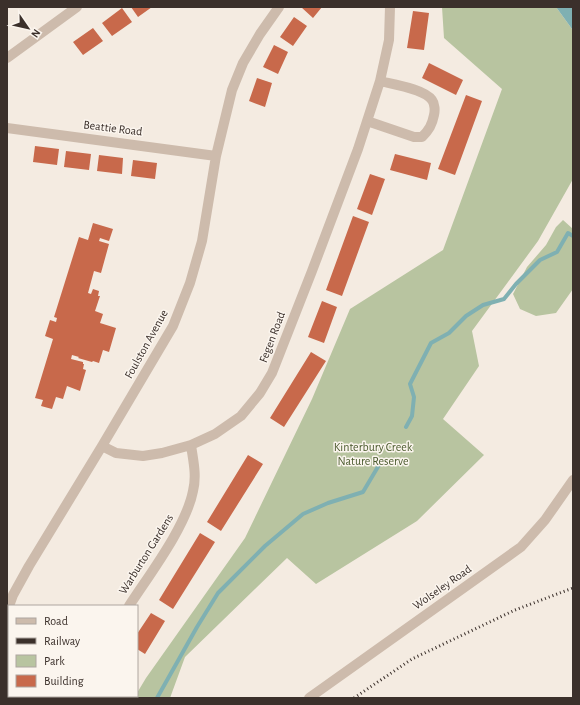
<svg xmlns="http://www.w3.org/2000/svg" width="580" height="705" font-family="'Alegreya Sans',sans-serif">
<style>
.green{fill:#b8c4a0}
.water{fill:#7fb0b2}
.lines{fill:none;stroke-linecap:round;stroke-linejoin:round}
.stream{stroke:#7fb0b2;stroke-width:4}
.building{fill:#c8694b}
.street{stroke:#cdbbac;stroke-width:10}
.rail{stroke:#3b302b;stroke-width:3;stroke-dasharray:1 3;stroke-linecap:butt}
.labels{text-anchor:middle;stroke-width:3;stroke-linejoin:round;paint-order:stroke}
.street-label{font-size:12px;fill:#3b302b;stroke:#fbf5ee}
.park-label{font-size:12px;fill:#4a5a2e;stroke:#fbf5ee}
</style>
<rect width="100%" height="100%" fill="#f4ebe1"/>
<path class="green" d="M442,7H556L572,29L573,179L538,241L472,331L479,366L443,419L484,455L417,521L316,584L287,558L185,657L170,698H134L137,696V693L146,678L245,538L312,399L350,309L443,250L502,89L444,38Z
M563,220L573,229V289L556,313L536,316L520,309L513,294L527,267L546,245L556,227Z"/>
<path class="water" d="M556,7H573V31L572,29Z"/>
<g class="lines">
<path class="stream" d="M406,427L412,416L414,397L410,384L431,343L449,333L466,316L483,305L504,299L516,284L540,260L557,252L568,233L573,236
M157,698L197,627L218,593L265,546L303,514L328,503L363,492L382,460"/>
</g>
<path class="building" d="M131,7H152L138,17Z
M301,7H322L313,18Z
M122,8L132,22L112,36L102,23Z
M413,11L429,13L424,50L407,48Z
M294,17L307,26L293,46L280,37Z
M93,28L103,41L83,55L73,42Z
M274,45L288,52L278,74L263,67Z
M429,63L463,80L456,95L422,78Z
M257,78L272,83L265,107L249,101Z
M466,95L482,101L455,175L438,169Z
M35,146L59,149L57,165L33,162Z
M66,151L91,154L89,170L64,167Z
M395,154L431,163L427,180L390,170Z
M99,155L123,158L122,174L97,171Z
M133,160L157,163L155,179L131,176Z
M370,174L385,179L372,215L357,209Z
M353,216L369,222L342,296L326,290Z
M93,223L113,229L109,241L100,238L99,241L109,244L101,273L94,271L88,293L91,294L93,289L99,291L98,296H100L95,311L103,314L100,323L116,328L109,352L103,350L99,363L93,361L92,362L78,358L79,357L72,355L71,359L83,362V364H84L83,369L86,370L80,391L67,386L63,399L56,397L52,409L41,406L43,400L35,398L53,339L45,336L50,320L56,322L57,318L54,317L79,237L88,240Z
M322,301L337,307L324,343L308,337Z
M311,352L326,361L284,427L270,418Z
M248,455L263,464L221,531L207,522Z
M200,533L215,542L173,609L159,600Z
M151,613L165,621L145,654L137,649V634Z"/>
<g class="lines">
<path class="street" d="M7,58L77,7
M367,121L414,137H422C429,130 432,125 434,115C435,111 435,104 432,100C425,89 392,84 380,81
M7,128L216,156
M102,446L116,453L143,456L162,453L191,445L215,434L241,416L260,393L272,373L312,271L358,149L380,81L389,40L390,7
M9,606L13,595L29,566L102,446L173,326L190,283L202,241L216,156L232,90L243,63L260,34L279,7
M129,606C149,575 186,527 193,491C197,475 193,460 191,445
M309,698L521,547L545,520L573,480"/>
<path class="rail" d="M354,698L412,659L515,610L573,588"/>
</g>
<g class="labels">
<g class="street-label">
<text transform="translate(113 128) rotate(7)" y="4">Beattie Road</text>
<text transform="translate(272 337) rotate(-69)" y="4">Fegen Road</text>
<text transform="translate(146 344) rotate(-61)" y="4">Foulston Avenue</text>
<text transform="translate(146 554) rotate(-58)" y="4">Warburton Gardens</text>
<text transform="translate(442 587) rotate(-35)" y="4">Wolseley Road</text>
</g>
<g class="park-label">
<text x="373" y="451">Kinterbury Creek<tspan x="373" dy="14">Nature Reserve</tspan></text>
</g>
</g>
<rect width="580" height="705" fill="none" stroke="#3b302b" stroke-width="16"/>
<rect x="8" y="605" width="130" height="92" fill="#fbf5ee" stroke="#aea6a0"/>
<rect x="16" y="618" width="20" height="6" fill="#cdbbac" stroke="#aea6a0"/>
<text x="44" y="625" font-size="12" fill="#3b302b">Road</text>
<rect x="16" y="638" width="20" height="6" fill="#3b302b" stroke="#aea6a0"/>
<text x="44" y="645" font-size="12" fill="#3b302b">Railway</text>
<rect x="16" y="655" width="20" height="12" fill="#b8c4a0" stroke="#aea6a0"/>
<text x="44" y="665" font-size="12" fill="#3b302b">Park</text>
<rect x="16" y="675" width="20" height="12" fill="#c8694b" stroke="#aea6a0"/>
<text x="44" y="685" font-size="12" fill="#3b302b">Building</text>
<g transform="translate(28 28) rotate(124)" stroke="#fbf5ee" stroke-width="3" paint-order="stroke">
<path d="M0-3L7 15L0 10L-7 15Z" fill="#3b302b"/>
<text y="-6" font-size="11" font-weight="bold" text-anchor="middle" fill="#3b302b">N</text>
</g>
</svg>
